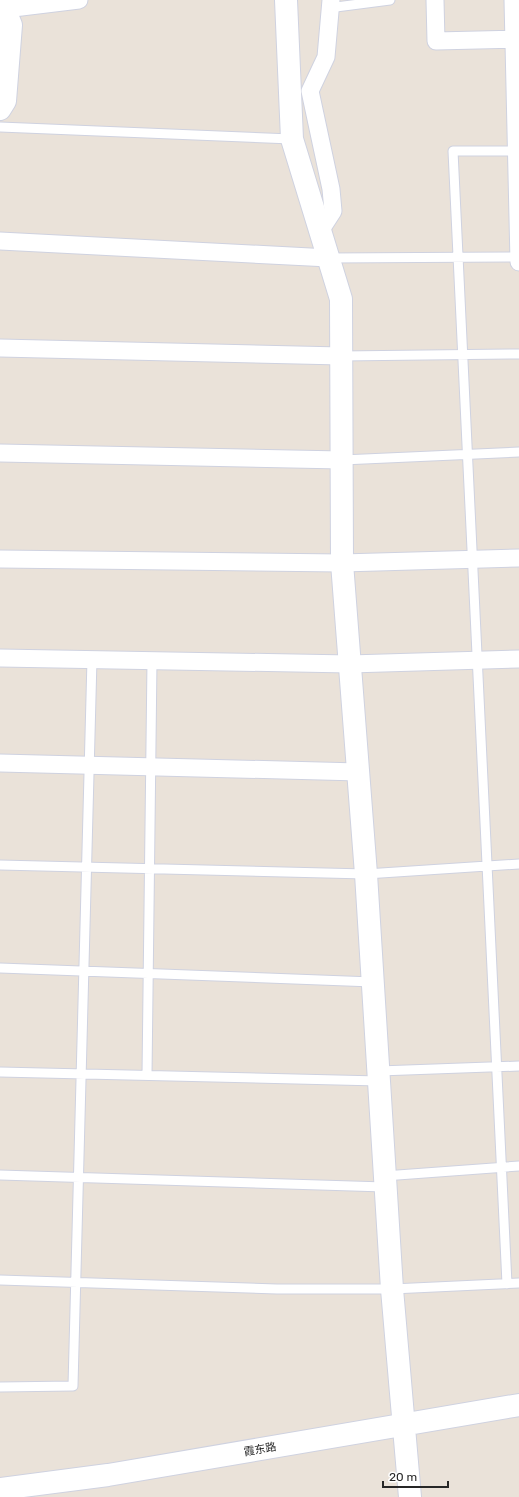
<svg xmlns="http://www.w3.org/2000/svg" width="519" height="1497" font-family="Rubik,'Noto Sans SC',sans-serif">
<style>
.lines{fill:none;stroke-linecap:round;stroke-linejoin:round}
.lane-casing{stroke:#cfd2e0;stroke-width:11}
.street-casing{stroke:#cfd2e0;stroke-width:19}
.secondary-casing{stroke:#cfd2e0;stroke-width:24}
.lane{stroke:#fff;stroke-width:9}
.street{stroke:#fff;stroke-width:17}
.secondary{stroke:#fff;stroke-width:22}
.labels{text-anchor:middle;stroke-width:3;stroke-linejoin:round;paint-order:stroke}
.street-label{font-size:11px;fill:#272727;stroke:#fff}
</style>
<rect width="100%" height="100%" fill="#eae2d9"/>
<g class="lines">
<g class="lane-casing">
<path id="lane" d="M336,7L390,0
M0,127L292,139
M329,258L519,257
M341,356L519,354
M342,460L519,452
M0,865L366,874L519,864
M0,968L373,982
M379,1071L519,1066
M0,1072L379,1081
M147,1075L152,661
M0,1175L385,1187
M384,1176L519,1166
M0,1280L277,1289H392L519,1283
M507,1284L453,151H519
M0,1387L73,1386L92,659"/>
</g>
<g class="street-casing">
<path id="street" d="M435,0L436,41L519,39
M513,0L519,262
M5,9L79,0
M320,231L333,211L331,189L310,91L326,57L331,0
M0,241L329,258
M0,348L341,356
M0,453L342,460
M0,559L342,563L519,558
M0,658L350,664L519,659
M0,763L359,772"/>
</g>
<g class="secondary-casing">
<path id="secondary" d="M286,0L292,139L341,299L342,563L366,874L392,1289L410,1497
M0,109L5,101L11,25L1,0
M0,1489L108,1475L519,1405"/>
</g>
<use href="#lane" class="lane"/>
<use href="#street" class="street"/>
<use href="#secondary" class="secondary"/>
</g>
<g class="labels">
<g class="street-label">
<text transform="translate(260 1449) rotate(-10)" y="4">霞东路</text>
</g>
</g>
<path d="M383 1481v6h65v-6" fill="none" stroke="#272727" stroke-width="2"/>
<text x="389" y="1481" font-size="12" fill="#272727" stroke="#ffffff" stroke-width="3" paint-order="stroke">20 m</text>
</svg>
